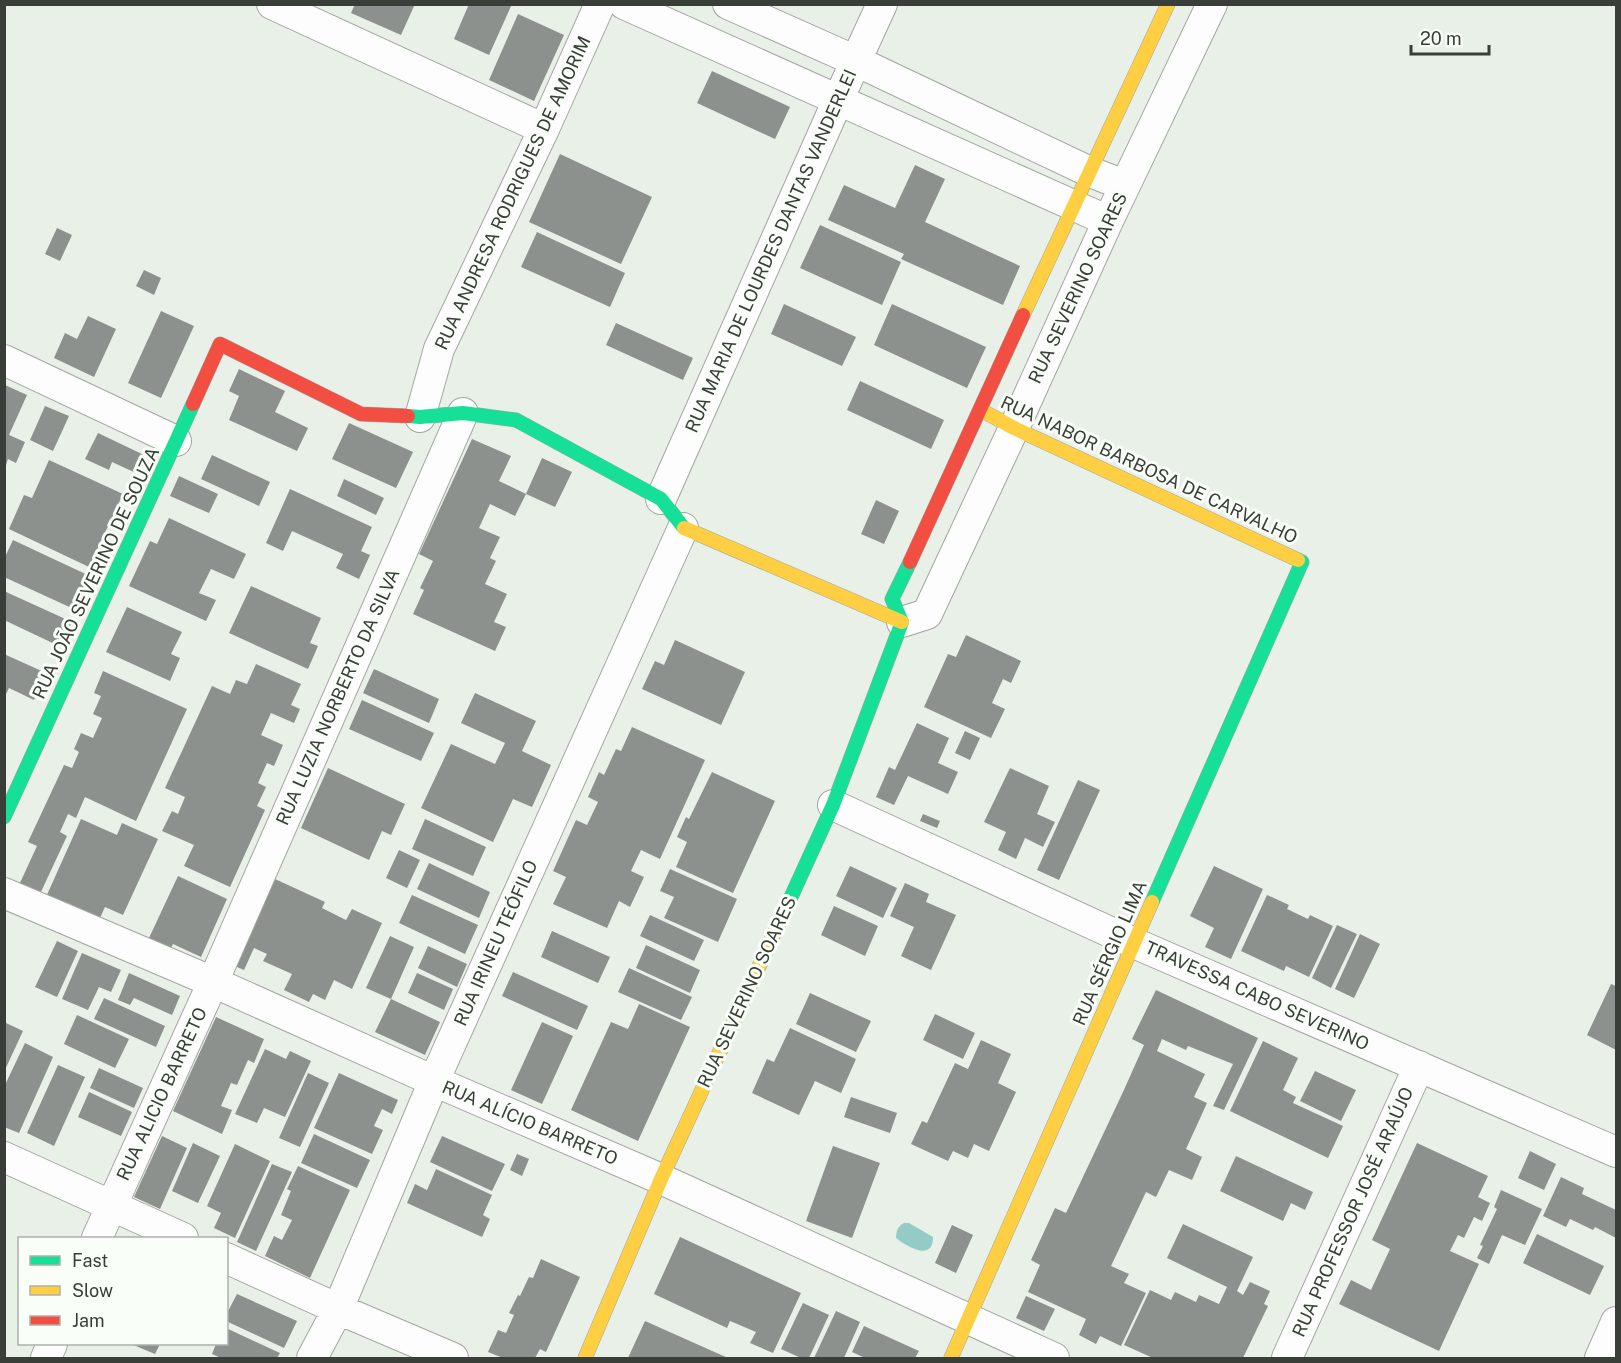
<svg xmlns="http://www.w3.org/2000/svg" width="1621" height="1363" font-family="'Public Sans',sans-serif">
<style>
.water{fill:#95cbc6}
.building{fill:#8c918d}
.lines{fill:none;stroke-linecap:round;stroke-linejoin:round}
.street-casing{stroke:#a2a7a0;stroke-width:32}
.fast-casing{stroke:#a2a7a0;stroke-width:15}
.slow-casing{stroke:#a2a7a0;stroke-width:15}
.jam-casing{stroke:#a2a7a0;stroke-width:15}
.street{stroke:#fcfdfc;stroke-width:30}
.fast{stroke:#16e098;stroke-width:14}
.slow{stroke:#ffcf43;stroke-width:14}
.jam{stroke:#f24e42;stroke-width:14}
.labels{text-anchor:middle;stroke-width:6;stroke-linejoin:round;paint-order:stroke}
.street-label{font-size:18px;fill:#393e38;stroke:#f9fef8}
</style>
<rect width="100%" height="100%" fill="#e9f0e8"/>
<path class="water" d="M904,1223H909L933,1237C933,1262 907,1247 896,1238C896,1231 898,1226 904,1223Z"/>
<path class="building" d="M355,4H415L401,35L351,13Z
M469,4H512L489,55L454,39Z
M518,14L564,35L534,101L489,80Z
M712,71L790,107L775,139L697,103Z
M560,154L652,197L621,264L529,222Z
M915,165L945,179L925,222L1020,266L1003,305L901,259L904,254L828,220L844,185L895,208Z
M820,225L901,262L882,305L800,268Z
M57,228L72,235L60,261L45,254Z
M537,232L625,273L610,307L521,267Z
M144,270L161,278L154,295L136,286Z
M784,304L856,337L842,366L771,334Z
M892,304L986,347L967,388L874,345Z
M161,311L194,326L161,398L128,383Z
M88,316L116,329L94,377L54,358L65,333L77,339Z
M616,323L693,358L683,380L606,345Z
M239,369L285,391L275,412L308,428L297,451L229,420L239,396L229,391Z
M860,381L944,420L931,449L847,410Z
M5,385L27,395L9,435L25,442L16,463L8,459L5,468Z
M45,406L69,416L53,451L30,440Z
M349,423L413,452L396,488L332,459Z
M98,433L144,455L136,473L112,462L109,470L85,459Z
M472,439L511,456L499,481L526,494L515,516L490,504L479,528L500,537L490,558L496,561L485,584L507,594L494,622L506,627L495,651L413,614L424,590L420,588L433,561L419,554Z
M212,455L270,482L259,506L201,479Z
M542,458L572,472L555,507L526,494Z
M49,460L123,494L89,567L9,529L24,495L32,498Z
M179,476L218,494L209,513L170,496Z
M344,479L384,498L376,515L337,496Z
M290,489L372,527L361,551L370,555L359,579L336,568L343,554L292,531L283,551L266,543Z
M876,500L899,511L884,544L861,534Z
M169,518L246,554L234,579L211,569L199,593L216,600L206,621L129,586L150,541L157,544Z
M13,540L92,577L76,610L4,577V559Z
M251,586L321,618L310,643L318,646L308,669L229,633Z
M4,591L72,622L61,647L4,620Z
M127,607L182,632L171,654L180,658L170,681L106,652Z
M966,635L1021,661L1011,683L1003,679L992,703L1005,709L991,738L924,707L948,654L956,657Z
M675,640L745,672L721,725L642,689L655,661L664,665Z
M4,654L46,673L34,700L9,688L4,698Z
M256,664L301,684L291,705L300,709L294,723L271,713L261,735L283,745L274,766L267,763L258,783L266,787L257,806L265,810L230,887L184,866L194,845L162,831L172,811L178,814L185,797L165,788L212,686L230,694L236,680L247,684Z
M374,669L439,699L429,723L363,693Z
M103,671L187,709L136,821L85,797L76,818L68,814L60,832L67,836L40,894L19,885L37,846L28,842L64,765L72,768L79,752L74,749L81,733L93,738L102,718L93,714L101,696L94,693Z
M475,693L536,721L522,751L551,765L532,807L513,799L493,842L421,808L451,744L495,764L505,743L461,723Z
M362,700L434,733L421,761L349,729Z
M917,723L949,738L938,763L958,772L948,794L908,776L894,805L876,797L889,767L895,770Z
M632,727L705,760L660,859L641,850L631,871L644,877L630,907L619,901L607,928L553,904L566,877L553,871L576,820L587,825L598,802L588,797L599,772L604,775L616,749L621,751Z
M965,731L980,738L970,760L955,753Z
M328,768L405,804L391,835L382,831L369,860L301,828Z
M1010,768L1049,786L1037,814L1055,822L1043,847L1025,838L1016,859L998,850L1006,832L984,822Z
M712,772L775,801L733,893L676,867L687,842L677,837L686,817L689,819Z
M1078,780L1100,790L1059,880L1037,870Z
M923,814L940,821L937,828L920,821Z
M81,819L117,835L122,823L158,839L123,915L105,907L100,918L68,903L66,906L46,897Z
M425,819L486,847L473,876L412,849Z
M399,850L420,860L407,888L386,878Z
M429,863L490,892L479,918L417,889Z
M850,866L897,888L883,918L836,896Z
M1214,866L1263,889L1231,959L1205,947L1214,928L1190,916Z
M670,869L737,899L718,942L664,918L674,897L660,891Z
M178,876L227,899L201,957L173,944L171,948L149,938Z
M275,879L325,902L322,908L346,920L352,909L382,923L352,989L334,980L325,1000L313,994L309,1002L284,990L292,974L263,961L267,954L254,948L244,970L235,966Z
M905,883L929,894L926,902L956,915L931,970L901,956L914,927L890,916Z
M412,895L478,925L465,954L399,923Z
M1267,895L1289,905L1287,909L1308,919L1310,915L1333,926L1309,977L1286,966L1284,971L1241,951Z
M834,906L878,926L865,956L821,935Z
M650,915L704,940L694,961L640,936Z
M1337,925L1357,934L1331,988L1312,978Z
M552,931L610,957L598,983L541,957Z
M1360,934L1380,944L1354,998L1335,989Z
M390,936L414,947L391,999L366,988Z
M57,941L78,951L57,997L35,987Z
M646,945L700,970L690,993L636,968Z
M428,946L467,964L457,987L418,968Z
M82,953L121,970L111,992L99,987L88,1010L62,999Z
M629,968L692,997L681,1020L618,992Z
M513,972L588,1006L577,1030L502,996Z
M129,973L180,996L172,1015L134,998L130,1005L118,1000Z
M417,973L453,989L444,1010L408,993Z
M1611,984L1616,986V1050L1587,1035Z
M1156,990L1258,1038L1224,1110L1213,1106L1233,1064L1188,1046L1186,1050L1162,1039L1157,1051L1205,1074L1194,1097L1207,1103L1186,1149L1202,1157L1192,1180L1169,1170L1156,1197L1146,1192L1111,1266L1129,1274L1124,1283L1146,1293L1121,1346L1100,1336L1096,1344L1079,1335L1086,1319L1028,1292L1040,1265L1031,1260L1055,1208L1066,1213L1123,1092L1144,1045L1132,1039Z
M810,993L871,1021L856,1052L796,1024Z
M104,998L165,1026L156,1047L94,1019Z
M391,999L440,1022L425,1055L375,1032Z
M639,1004L690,1027L638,1141L571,1110L611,1022L628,1029Z
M935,1014L975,1033L963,1059L923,1040Z
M77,1015L129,1039L115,1068L64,1044Z
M216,1017L264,1039L254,1063L248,1060L237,1085L231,1083L221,1106L232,1110L222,1134L173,1111Z
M4,1022L23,1031L4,1072Z
M542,1022L573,1036L542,1104L511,1090Z
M790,1028L856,1059L841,1093L815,1081L799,1115L752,1093L767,1059L774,1062Z
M981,1040L1011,1054L998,1083L1016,1092L989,1151L974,1144L968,1158L953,1151L948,1161L911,1144L922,1121L927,1123L955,1063L968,1069Z
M1263,1041L1298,1058L1283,1090L1296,1097L1293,1103L1343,1126L1328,1158L1230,1111Z
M25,1043L53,1057L19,1133L4,1127V1087Z
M265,1049L286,1059L290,1051L311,1061L285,1117L264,1108L257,1123L235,1114Z
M58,1065L85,1077L54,1146L27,1133Z
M99,1068L143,1088L134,1108L90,1088Z
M1315,1071L1356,1090L1341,1121L1300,1101Z
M308,1073L329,1083L300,1147L279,1138Z
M339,1073L398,1100L392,1114L382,1109L374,1126L383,1130L372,1154L314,1128Z
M89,1092L132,1112L121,1136L78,1117Z
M851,1097L897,1113L890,1133L844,1117Z
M314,1134L370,1160L357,1188L301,1163Z
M162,1136L187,1148L160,1209L134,1197Z
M442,1136L505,1164L492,1191L430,1162Z
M193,1143L220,1156L198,1203L172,1191Z
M1417,1143L1488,1176L1478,1197L1490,1203L1482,1221L1474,1217L1464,1238L1458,1235L1450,1251L1479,1264L1439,1351L1339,1304L1351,1280L1371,1290L1390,1249L1372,1240Z
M235,1144L270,1161L235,1238L214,1228L221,1213L207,1206Z
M833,1146L880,1163L852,1238L806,1221Z
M1530,1151L1556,1164L1544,1190L1518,1178Z
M517,1154L529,1159L522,1176L510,1170Z
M1236,1156L1313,1192L1305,1210L1291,1203L1283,1221L1220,1191Z
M272,1164L292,1172L256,1251L237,1242Z
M298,1166L350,1190L310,1278L265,1256L274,1236L282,1240L292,1220L281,1215L291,1191L287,1189Z
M436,1169L492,1195L483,1215L490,1219L482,1237L407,1203L415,1184L427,1190Z
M1561,1177L1584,1188L1582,1194L1616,1210V1238L1595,1227L1593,1230L1570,1219L1566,1227L1543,1216Z
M1501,1190L1542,1209L1525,1245L1502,1235L1489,1264L1477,1258L1483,1246L1480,1245L1497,1209L1494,1207Z
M1183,1224L1253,1257L1237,1291L1243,1295L1250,1282L1270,1291L1264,1304L1268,1306L1243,1358H1153L1124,1345L1150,1290L1171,1300L1175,1292L1196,1302L1199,1295L1219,1304L1227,1287L1167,1258Z
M952,1225L973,1235L956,1273L935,1263Z
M1537,1234L1604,1266L1590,1295L1523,1263Z
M680,1237L801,1293L773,1353L750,1343L756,1332L730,1321L727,1328L654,1294Z
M541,1259L580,1277L546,1352L540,1349L535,1358H503L488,1352L498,1330L506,1333L514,1315L509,1313L518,1295L520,1296L529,1277L533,1278Z
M237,1294L297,1321L284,1348L226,1321V1315Z
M1026,1296L1055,1309L1044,1331L1016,1318Z
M803,1303L829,1315L809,1358H801L781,1349Z
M836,1311L860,1322L844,1358H814Z
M645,1321L728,1358H628Z
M864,1326L919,1351L915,1358H865L852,1352Z
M226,1328L280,1353L277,1358H221L212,1354L216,1344H226Z
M131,1344H160L155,1354Z"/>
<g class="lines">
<g class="street-casing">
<path id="street" d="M272,4L544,129
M624,4L1095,215
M728,4L856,61L1088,171L1111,180
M4,360L176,441
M420,417L439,349L544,129L600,4
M661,499L838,100L882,4
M902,622L927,614L1014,428L1108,221L1212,4
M833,805L1134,943L1616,1152
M4,893L213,982L434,1081L661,1179L1054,1358
M4,1157L183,1238
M97,1238L213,982L463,413
M226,1258L338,1309L453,1358
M46,1358L52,1344
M312,1358L338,1309L434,1081L683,528
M1287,1358L1419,1066
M1600,1358L1616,1322"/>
</g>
<g class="fast-casing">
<path id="fast" d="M408,416L420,417L463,413L516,420L661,499L684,528
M4,817L193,404
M1152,902L1302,562L1298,560
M786,908L833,805L902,622L892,599L910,562"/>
</g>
<g class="slow-casing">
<path id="slow" d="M1023,315L1168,4
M981,410L1014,428L1298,560
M684,528L902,622
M585,1358L661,1179L786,908
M951,1358L1152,902"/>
</g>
<g class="jam-casing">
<path id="jam" d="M193,404L220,344L361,414L408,416
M910,562L1023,315"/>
</g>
<use href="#street" class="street"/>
<use href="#fast" class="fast"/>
<use href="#slow" class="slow"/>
<use href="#jam" class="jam"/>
</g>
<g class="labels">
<g class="street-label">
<text transform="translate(513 193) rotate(-65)" y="6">RUA ANDRESA RODRIGUES DE AMORIM</text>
<text transform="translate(771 251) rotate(-66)" y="6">RUA MARIA DE LOURDES DANTAS VANDERLEI</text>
<text transform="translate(1078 288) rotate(-65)" y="6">RUA SEVERINO SOARES</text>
<text transform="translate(1149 470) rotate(25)" y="6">RUA NABOR BARBOSA DE CARVALHO</text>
<text transform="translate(96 573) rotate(-65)" y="6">RUA JOÃO SEVERINO DE SOUZA</text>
<text transform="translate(338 697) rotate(-66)" y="6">RUA LUZIA NORBERTO DA SILVA</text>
<text transform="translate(496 943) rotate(-66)" y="6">RUA IRINEU TEÓFILO</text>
<text transform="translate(1110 953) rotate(-66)" y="6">RUA SÉRGIO LIMA</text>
<text transform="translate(747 992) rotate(-65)" y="6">RUA SEVERINO SOARES</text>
<text transform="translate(1257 996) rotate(24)" y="6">TRAVESSA CABO SEVERINO</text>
<text transform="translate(162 1094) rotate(-65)" y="6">RUA ALICIO BARRETO</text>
<text transform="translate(530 1123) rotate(23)" y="6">RUA ALÍCIO BARRETO</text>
<text transform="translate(1353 1212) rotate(-66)" y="6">RUA PROFESSOR JOSÉ ARAÚJO</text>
</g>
</g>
<rect width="1621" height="1363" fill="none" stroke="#393e38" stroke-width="12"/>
<rect x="18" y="1237" width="210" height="108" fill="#f9fef8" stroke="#acb1ab" stroke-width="1.5"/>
<rect x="30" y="1256" width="30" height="9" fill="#16e098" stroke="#acb1ab" stroke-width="1.5"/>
<text x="72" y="1267" font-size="18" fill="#393e38">Fast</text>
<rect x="30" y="1286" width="30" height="9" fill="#ffcf43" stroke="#acb1ab" stroke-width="1.5"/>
<text x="72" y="1297" font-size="18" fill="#393e38">Slow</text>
<rect x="30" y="1316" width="30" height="9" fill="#f24e42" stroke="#acb1ab" stroke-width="1.5"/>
<text x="72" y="1327" font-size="18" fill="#393e38">Jam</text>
<path d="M1411 45v9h78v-9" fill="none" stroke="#393e38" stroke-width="3"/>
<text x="1420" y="45" font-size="18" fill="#393e38" stroke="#f9fef8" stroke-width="4.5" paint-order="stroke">20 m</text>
</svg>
